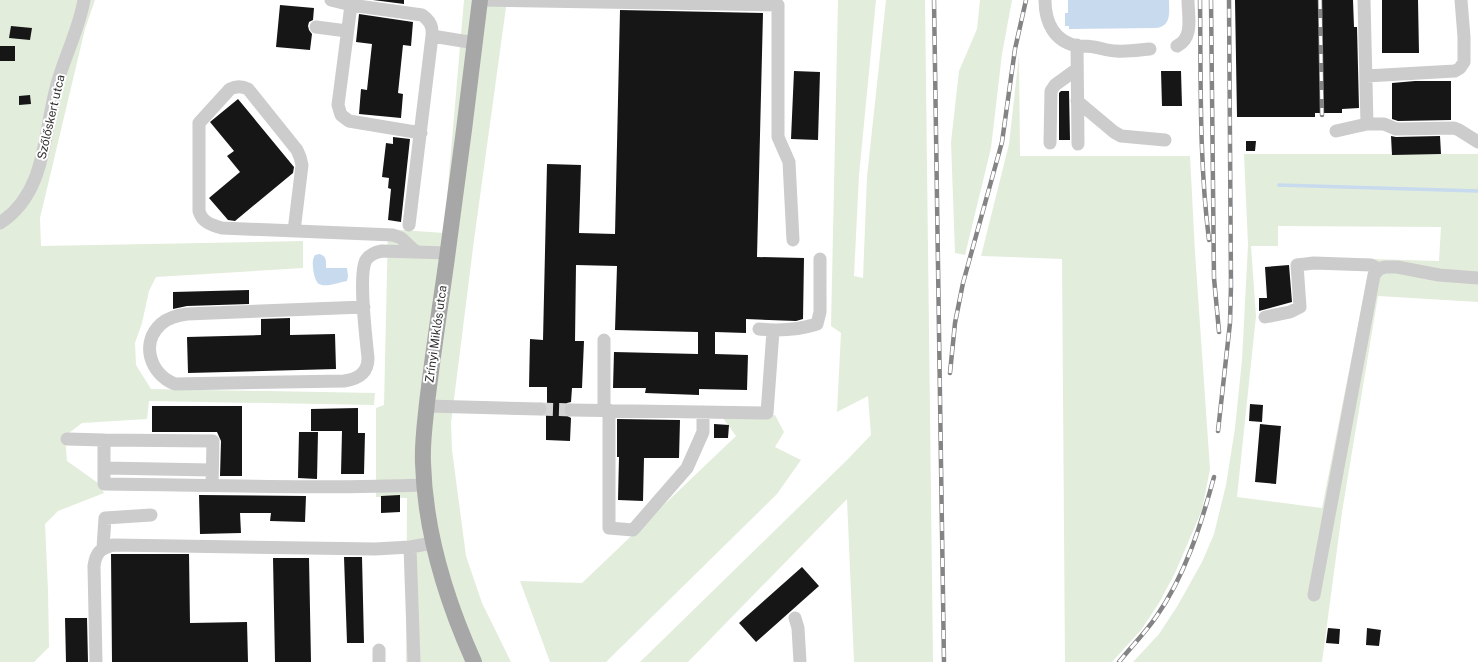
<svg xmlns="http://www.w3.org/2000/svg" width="1478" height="662" font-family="'Public Sans',sans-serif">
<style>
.green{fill:#e3eddc;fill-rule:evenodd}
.water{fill:#c7daee}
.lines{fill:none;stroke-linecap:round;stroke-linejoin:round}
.stream{stroke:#c7daee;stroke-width:3.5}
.building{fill:#161616}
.minor-tunnel{stroke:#d5d5d5;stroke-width:13;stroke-dasharray:13 6;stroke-linecap:butt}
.minor{stroke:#ccc;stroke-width:13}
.major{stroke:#a7a7a7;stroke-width:16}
.rail-casing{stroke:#848484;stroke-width:4.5}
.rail{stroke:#fff;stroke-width:3;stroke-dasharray:9;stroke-linecap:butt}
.labels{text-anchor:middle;stroke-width:4;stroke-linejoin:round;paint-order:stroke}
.street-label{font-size:12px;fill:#2f2f2f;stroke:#fff}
</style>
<rect width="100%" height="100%" fill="#fff"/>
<path class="green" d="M0,0H95L85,29L40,218L41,246L303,241V268L156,277L149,291L142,323L135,343L136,365L151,389L375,393L374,405L149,401L147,419L82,423L65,436L67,461L98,483L104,493L58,511L45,524L48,590L49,647L34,662H0Z
M464,0H507L474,240L451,423L452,450L466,556L482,603L511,662H406L407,498L376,497V408L384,405L388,229L444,233Z
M838,0H876L859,175L854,276L863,278L867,177L886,0H925L933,662H854L847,499L688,662H640L847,460L871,435L868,396L837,412L841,333L831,326Z
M980,0H1012L1002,54L991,148L965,255L955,253L951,142L959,71L977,29Z
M1019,55L1020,156H1190L1195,252L1210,469L1202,510L1175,573L1159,603L1141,630L1112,662H1065L1062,259L981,256L1009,144Z
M1244,154H1478V302L1378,296L1342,512L1322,662H1133L1159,634L1178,605L1202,562L1214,534L1226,485L1235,428L1242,360L1248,245ZM1278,226L1441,227L1439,261L1371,259L1322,508L1237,497L1256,316L1251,246H1278Z
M775,415L784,432L775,447L801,460L777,494L606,662H550L520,581L582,583L736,436L723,418Z"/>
<path class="water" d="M1068,0H1169C1169,12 1172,26 1156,28L1069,29V26H1065V13H1068Z
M319,254C327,256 326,261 326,268H347L348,276L347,281C339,282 326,288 319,284C314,281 311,262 314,257C315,254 316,255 319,254Z"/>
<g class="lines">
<path class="stream" d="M1279,185L1478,191"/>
</g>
<path class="building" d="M373,0H404V4Z
M1235,0H1353L1354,27H1357L1359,108L1342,109V113H1315V117H1237Z
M1382,0H1418L1419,53H1382Z
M280,5L314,8L313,20L309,22L308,26L309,30L312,34L310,50L276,47Z
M620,10L763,13L757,257L804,258L803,319L796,321L746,319V333L715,332V354L748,355L747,390L699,389V395L645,393L646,388H613L614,352L698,354V332L615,330L617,266L576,265L575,341H584L582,388H572L571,402L567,403L563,409L564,414L571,418L570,441L546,440V414L548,410L547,405V387H529L530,339L543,340L547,164L581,165L579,233L615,234Z
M359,14L413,22L411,46L403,45L398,93L403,94L401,118L359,114L361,89L367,90L372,44L356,42Z
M11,26L32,28L30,40L9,38Z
M0,46H15V61H0Z
M794,71L820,72L818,140L791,139Z
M1161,71H1181L1182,106H1162Z
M1415,81H1451V120L1398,121L1392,119V83Z
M1061,91H1069L1070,140H1059V93Z
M30,95L31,104L19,105V96Z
M238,99L294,167L293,173L235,221L228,220L209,198L240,172L227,156L234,151L210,122Z
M1391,136L1396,137L1440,136L1441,154L1392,155Z
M393,137L410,139L401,222L388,220L391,189L388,188L389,178L382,177L386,143L393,144Z
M1246,141H1256L1255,151H1246Z
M1289,265L1292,302L1259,311V298H1267L1265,267Z
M249,290V304L187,306L173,309V292Z
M290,318V335L335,334L336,369L188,373L187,337L261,335V319Z
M1250,404L1263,405L1262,422L1249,421Z
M152,406H242V476H220L221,441L217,432H152Z
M358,408V433H365L364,474H341L342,431H311V409Z
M617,419L680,420L679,458H644L643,501L618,500L619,457H617Z
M714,424L729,425L728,438H714Z
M1260,424L1281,426L1276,484L1255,482Z
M299,432H318L317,479L298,478Z
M199,495L306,496L305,522L270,521L271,513H240L241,533L200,534Z
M400,495V512L381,513V496Z
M111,554H189L190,623L247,622L248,662H112Z
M344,557H362L364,643H347Z
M273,558H309L311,662H275Z
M802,567L819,586L756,642L739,623Z
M65,618H87L88,662H66Z
M1328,628L1340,629L1339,644L1326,643Z
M1367,628L1381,630L1379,646L1366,645Z"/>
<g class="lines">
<path class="minor-tunnel" d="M540,409L571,410"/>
<path class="minor" d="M331,0L351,5L422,15C430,21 433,26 432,36L475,43
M480,0L778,5V137L789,162L793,240
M1045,0C1045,22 1054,42 1078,46C1084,46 1089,46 1094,47C1101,48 1108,51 1116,51C1127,52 1139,50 1150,49
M1364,0L1367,124
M351,5L338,105L341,115L349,121L421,133
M316,27L347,31
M1077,45L1078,144
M1177,46C1194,38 1188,16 1188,0
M1366,76L1455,71L1460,68L1464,62V37L1461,0
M1077,101L1114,132L1121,136L1165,140
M1336,131L1367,124H1384L1396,129L1454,128L1459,130L1478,142
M1050,143L1051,91L1055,85L1077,69
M0,223C48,192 43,130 58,81C66,53 79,29 84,0
M409,225L432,36
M294,231L302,165L300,157L297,150L248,89C242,86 236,86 230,89L199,123V211C202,222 211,225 222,228L393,235L401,238L416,252
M364,307L187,314C178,315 169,317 161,324C140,343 150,374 175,384L344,381C358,379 368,373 368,358C366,338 358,274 366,260C370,254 376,252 382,251L448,253
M1265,317L1290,312L1300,307L1297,265L1314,263L1371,265L1379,269
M759,329C779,331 798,330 817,324L820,312V259
M427,406L540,409
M571,410L767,413L773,331
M604,410V340
M609,410V528L633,530L687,468L703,432V412
M67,439L104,440
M104,468L212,470
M212,485L213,441L104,440V484C210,485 318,489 424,485
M410,547L414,662
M103,548L105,518L151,515
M1314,595L1374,275L1379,269L1385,267H1397L1439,275L1478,278
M795,618L798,628L800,662
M96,662L94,566C96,552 100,549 113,545L375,549L410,547L433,543
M379,662V650"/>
<path class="major" d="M474,662C446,600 425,532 423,463C422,443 425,423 427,403C432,361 438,320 444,279C457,186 469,93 480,0"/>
<g class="rail-casing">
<path id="rail" d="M934,0L944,662
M1200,0C1201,80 1199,160 1209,240
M1211,0L1214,278L1219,332
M1320,0L1322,115
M950,373L955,323L963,283L1002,142L1015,49L1026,0
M1218,431L1230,323L1231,286L1229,0
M1119,662C1131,647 1145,633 1156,617C1185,576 1201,525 1214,477"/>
</g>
<use href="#rail" class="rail"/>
</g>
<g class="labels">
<g class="street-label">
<text transform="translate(51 117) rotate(-77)" y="4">Szőlőskert utca</text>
<text transform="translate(436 334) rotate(-82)" y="4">Zrínyi Miklós utca</text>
</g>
</g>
</svg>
